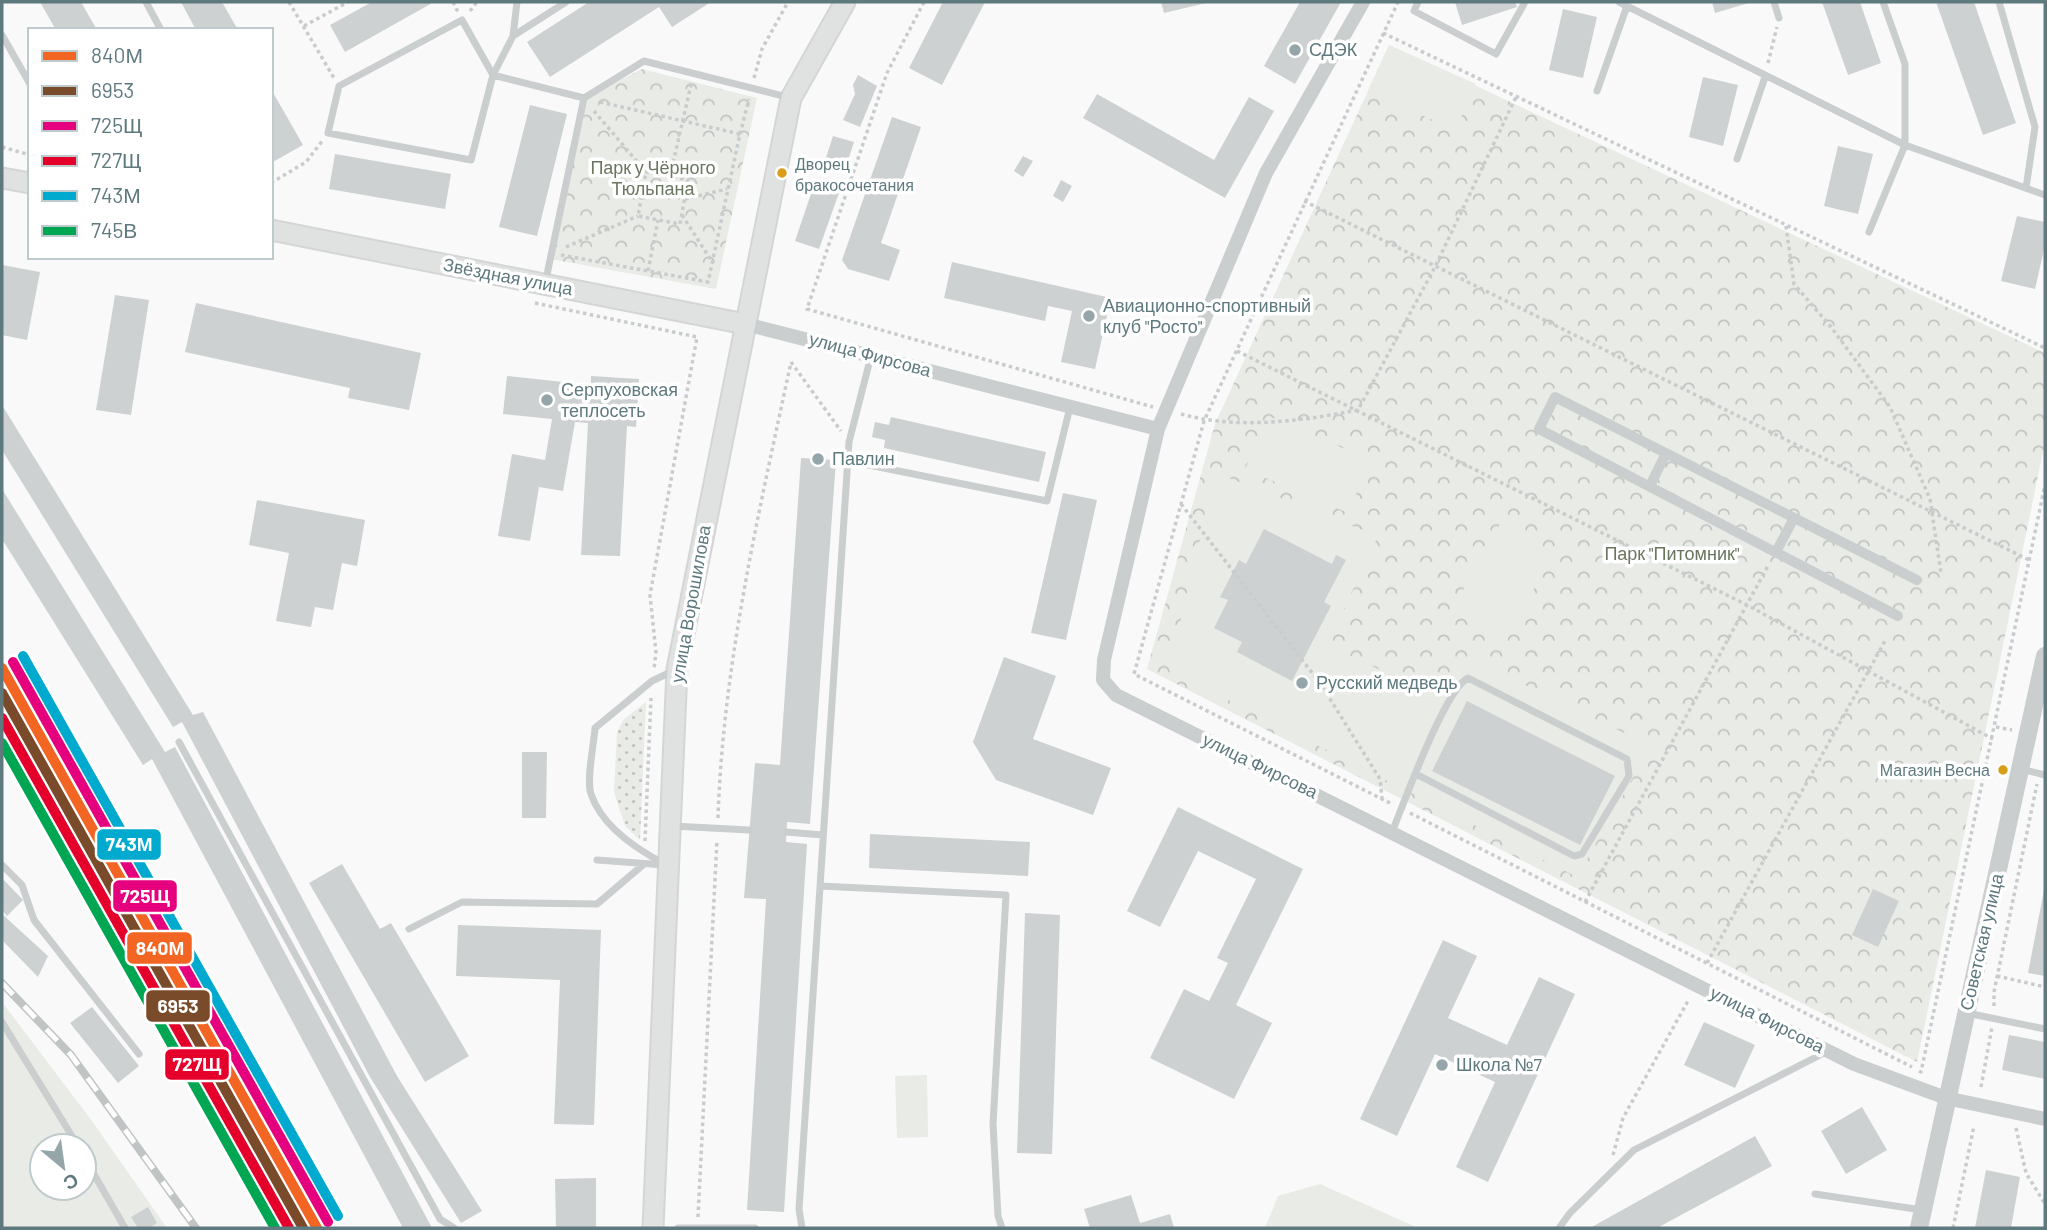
<svg xmlns="http://www.w3.org/2000/svg" width="2047" height="1230" font-family="Barlow,sans-serif">
<style>
.grass{fill:url(#grass-dots)}
.park{fill:url(#park-crowns)}
.garden{fill:#e9ebe6;fill-rule:evenodd}
.building{fill:#ced1d1}
.lines{fill:none;stroke-linecap:round;stroke-linejoin:round}
.secondary-casing{stroke:#d4d6d6;stroke-width:23}
.path{stroke:#c9cccc;stroke-width:3.5;stroke-dasharray:3.5 3.5;stroke-linecap:butt}
.service{stroke:#cbcece;stroke-width:7}
.pedestrian{stroke:#cbcece;stroke-width:10}
.minor{stroke:#cbcece;stroke-width:14}
.tertiary{stroke:#cbcece;stroke-width:18}
.secondary{stroke:#e0e1e1;stroke-width:19}
.rail-casing{stroke:#c1c4c4;stroke-width:8}
.rail{stroke:#fff;stroke-width:5;stroke-dasharray:16;stroke-linecap:butt}
.rail-1-casing{stroke:#fff;stroke-width:16}
.rail-2-casing{stroke:#fff;stroke-width:16}
.rail-3-casing{stroke:#fff;stroke-width:16}
.rail-4-casing{stroke:#fff;stroke-width:16}
.rail-5-casing{stroke:#fff;stroke-width:16}
.rail-6-casing{stroke:#fff;stroke-width:16}
.rail-1{stroke:#f26522;stroke-width:10}
.rail-2{stroke:#7a4b2a;stroke-width:10}
.rail-3{stroke:#e5007d;stroke-width:10}
.rail-4{stroke:#e4002b;stroke-width:10}
.rail-5{stroke:#00a9ce;stroke-width:10}
.rail-6{stroke:#00a651;stroke-width:10}
.poi-dot{fill:#94a6aa;stroke:#fff;stroke-width:2.5}
.bus-dot{fill:#d89d19;stroke:#fff;stroke-width:2.5}
.labels{text-anchor:middle;stroke-width:7;stroke-linejoin:round;paint-order:stroke}
.bus-label{font-size:16px;fill:#5e7a7f;stroke:#fff;text-anchor:start}
.poi-label{font-size:18px;fill:#5e7a7f;stroke:#fff;text-anchor:start}
.park-label{font-size:18px;fill:#6a765e;stroke:#fff}
.street-label{font-size:18px;fill:#5e7a7f;stroke:#fff}
.line-badge{stroke:#fff;stroke-width:2.5}
.badge-label{font-size:19px;text-anchor:middle;font-weight:bold;fill:#fff}
</style>
<defs>
<pattern id="grass-dots" width="8" height="8" patternUnits="userSpaceOnUse" patternTransform="scale(1.75)"><rect width="8" height="8" fill="#e9ebe6"/><path d="M2 2h.1M6 6h.1" fill="none" stroke="#c0c3c0" stroke-width="1.8" stroke-linecap="round"/></pattern>
<pattern id="park-crowns" width="20" height="18" patternUnits="userSpaceOnUse" patternTransform="scale(1.75)"><rect width="20" height="18" fill="#e9ebe6"/><path d="M2 6a3 3 0 1 1 6 0M12 15a3 3 0 1 1 6 0" fill="none" stroke="#c0c3c0"/></pattern>
</defs>
<rect width="100%" height="100%" fill="#f9f9f9"/>
<path class="grass" d="M646,702L640,840L625,826L614,792L617,733L623,720Z"/>
<path class="park" d="M1389,45L2045,353V442L1917,1062L1147,669L1215,424Z
M642,69L757,98L716,289L550,259L584,98Z"/>
<path class="garden" d="M1389,45L1476,84L1455,130L1368,91Z
M1268,416L1371,460L1348,513L1245,469Z
M1216,473L1378,536L1327,645L1438,697L1460,654L1651,746L1577,877L1169,670Z
M1500,524L1553,554L1506,640L1452,610Z
M2,1002L92,1121L167,1228H2ZM42,1146H84V1188H42Z
M927,1075L928,1137L897,1138L895,1076Z
M1320,1184L1418,1228H1265L1278,1196Z"/>
<path class="building" d="M40,2H81L97,30H56Z
M181,2H222L238,30H196Z
M372,2H434L345,52L330,25Z
M589,2H711L672,27L659,7L550,77L527,42Z
M943,2H985L942,85L909,68Z
M1161,2H1206V3L1164,13Z
M1300,2H1341L1295,84L1264,66Z
M1455,2H1515L1517,7L1462,25Z
M1712,2H1752L1715,13Z
M1822,2H1860L1881,63L1848,75Z
M1936,2H1974L2016,123L1983,135Z
M1563,9L1597,17L1583,78L1549,70Z
M858,75L877,86L860,127L843,120L855,94L853,85Z
M1703,77L1738,85L1723,146L1689,137Z
M271,89L303,145L271,163Z
M1097,94L1214,160L1249,97L1274,111L1225,198L1083,118Z
M530,105L567,114L537,236L499,227Z
M892,117L921,127L881,243L900,250L889,281L848,269L842,260Z
M833,136L854,142L844,173L823,167Z
M1838,146L1873,154L1858,214L1824,206Z
M335,154L451,174L445,209L329,189Z
M1023,156L1033,161L1023,177L1014,171Z
M1061,180L1072,186L1063,202L1053,196Z
M814,185L839,193L819,249L795,241Z
M2017,216L2045,222V245L2035,289L2001,281Z
M952,262L1111,298L1095,369L1061,362L1072,311L1048,306L1045,321L944,298Z
M2,265L40,272L27,340L2,335Z
M115,295L149,300L131,415L96,410Z
M196,303L421,353L409,410L348,398L350,388L185,352Z
M507,376L591,385V376L639,379L636,427L627,426L620,556L581,555L588,423L575,422L563,491L539,487L530,541L498,536L512,454L545,460L552,419L503,414Z
M2,405L193,715L203,712L397,1076L482,1211L461,1223L370,1077L182,722L173,727L2,450Z
M891,417L1046,452L1039,482L884,448L885,440L872,437L875,422L889,425Z
M801,458L836,460L810,824L787,822L786,842L807,844L784,1212L747,1210L766,899L744,898L755,763L780,765Z
M2,489L165,752L175,747L432,1228H403L152,759L143,765L2,539Z
M1063,493L1097,500L1066,640L1031,633Z
M257,500L365,520L357,566L342,563L333,610L315,607L311,627L276,621L289,553L249,545Z
M1264,529L1332,564L1336,555L1346,560L1324,602L1331,606L1292,681L1237,652L1242,642L1214,628L1228,600L1220,597L1239,560L1246,564Z
M1004,657L1056,676L1033,739L1111,768L1093,815L996,780L973,742Z
M1467,701L1615,776L1580,845L1432,771Z
M522,752H547L546,818H522Z
M1178,807L1303,869L1236,1005L1272,1023L1234,1099L1150,1058L1184,989L1209,1001L1228,963L1217,958L1256,879L1198,851L1160,927L1127,911Z
M870,834L1030,842L1028,876L869,868Z
M342,864L380,929L391,923L469,1056L425,1082L309,883Z
M2,878L23,900L7,916L2,910Z
M1873,889L1899,901L1878,947L1852,935Z
M2044,890H2045V976L2028,973Z
M1025,913L1060,915L1052,1154L1017,1153Z
M2,914L48,956L38,977L2,940Z
M458,925L601,930L594,1125L554,1124L560,980L456,976Z
M1443,940L1477,956L1448,1018L1507,1045L1539,977L1575,994L1488,1182L1456,1167L1495,1082L1435,1054L1397,1136L1360,1119Z
M92,1007L139,1066L118,1083L70,1023Z
M1704,1022L1755,1045L1735,1088L1684,1065Z
M2009,1035L2045,1042V1079L2002,1070Z
M1862,1107L1887,1150L1846,1174L1821,1131Z
M1755,1136L1772,1166L1657,1228H1590Z
M1986,1170L2020,1177L2011,1228H1975Z
M596,1178V1228H556L555,1179Z
M1131,1195L1140,1223L1170,1214L1174,1228H1090L1084,1209Z
M148,1207L157,1223L149,1228H138L131,1217Z"/>
<g class="lines">
<g class="secondary-casing">
<path id="secondary" d="M2,178L30,183
M271,230L745,324
M653,1228L677,669L791,98L845,2"/>
</g>
<path class="path" d="M289,2L334,78
M453,2L458,12
M924,2L887,73L807,309L1153,407
M470,11L477,2
M304,26L348,2
M1383,33L2045,348
M1768,63L1777,27
M754,78L762,49L788,2
M594,111L646,172
M740,134L749,99
M2,147L30,155
M670,176L646,172L638,216L680,224L688,180L670,176L691,85
M271,183L306,162L323,140
M685,199L727,189
M1304,201L2031,561
M682,215L711,260
M1786,226L1794,284L1831,327L1890,407L1930,499L1941,573
M566,247L638,216
M561,255L708,282L740,134L600,102
M648,271L658,220
M535,303L697,337L650,595L656,652L654,669
M1237,351L1747,605L1993,739
M791,362L841,431
M1181,414C1238,430 1301,421 1358,410L1435,267L1516,97
M1181,504L1320,683L1380,779L1382,798
M1996,727L2012,730
M1390,803L1134,674L1204,421L1398,2
M1410,813L1912,1067
M718,818C723,664 759,512 791,362
M645,841L651,698
M1585,902L1769,564
M1707,963L1885,641
M1997,976L2045,987
M1994,1006V992L2037,784
M1919,1071L1921,1072L2045,485
M1981,1087L1992,1027
M2016,1128L2026,1173L2045,1204
M1613,1155L1623,1118L1689,999
M698,1217L717,840
M1953,1228L1974,1126"/>
<path class="service" d="M146,2L161,30
M1418,2L1414,11L1496,54L1525,2
M1619,2L1905,145L2045,195
M1774,2L1779,18
M1999,2L2035,127L2026,188
M2,35L30,84
M513,36L517,2
M493,75L462,20L339,86L328,133L471,160L493,75L584,98
M493,75L513,36L566,2
M1597,91L1627,6
M1737,159L1765,77
M1869,232L1905,145V64L1883,2
M545,284L584,98L644,61L791,98
M849,461L1047,501L1070,407
M179,742L440,1219L454,1228
M2021,769L2045,775
M673,826L749,830
M786,832L823,835
M1392,832C1404,803 1445,689 1468,678L1627,759L1629,776L1582,854L1574,856L1416,774
M597,860L665,865
M665,864C636,849 602,827 591,794C586,780 594,744 595,728L652,681L673,671
M2,865L22,885L34,920L139,1054
M820,886L1006,895L993,1124L998,1216L1002,1228
M409,929L462,902L597,904L644,864
M1967,1013L2045,1029
M2,1022L78,1146
M84,1157L125,1228
M1815,1194L1922,1210
M678,1228H755
M802,1228L799,1209L849,442L871,356
M1559,1228L1570,1213L1634,1150L1826,1052"/>
<path class="pedestrian" d="M1650,486L1666,453
M1777,550L1794,518
M1898,616L1539,429L1555,397L1917,580"/>
<path class="minor" d="M1363,2L1266,173L1158,429L1104,660L1103,680L1116,695L1854,1064L1946,1098L2045,1119
M745,324L1158,429"/>
<path class="tertiary" d="M1919,1228L2045,656"/>
<use href="#secondary" class="secondary"/>
<g class="rail-casing">
<path id="rail" d="M2,983L71,1055L196,1228"/>
</g>
<use href="#rail" class="rail"/>
<g class="rail-1-casing">
<path id="rail-1" d="M2,668L317,1228"/>
</g>
<g class="rail-2-casing">
<path id="rail-2" d="M2,693L303,1228"/>
</g>
<g class="rail-3-casing">
<path id="rail-3" d="M13,662L328,1222"/>
</g>
<g class="rail-4-casing">
<path id="rail-4" d="M2,718L289,1228"/>
</g>
<g class="rail-5-casing">
<path id="rail-5" d="M23,656L338,1216"/>
</g>
<g class="rail-6-casing">
<path id="rail-6" d="M2,743L275,1228"/>
</g>
<use href="#rail-1" class="rail-1"/>
<use href="#rail-2" class="rail-2"/>
<use href="#rail-3" class="rail-3"/>
<use href="#rail-4" class="rail-4"/>
<use href="#rail-5" class="rail-5"/>
<use href="#rail-6" class="rail-6"/>
</g>
<g class="poi-dot">
<circle cx="1295" cy="50" r="7"/>
<circle cx="1089" cy="316" r="7"/>
<circle cx="547" cy="400" r="7"/>
<circle cx="818" cy="459" r="7"/>
<circle cx="1302" cy="683" r="7"/>
<circle cx="1442" cy="1065" r="7"/>
</g>
<g class="bus-dot">
<circle cx="782" cy="173" r="6"/>
<circle cx="2003" cy="770" r="6"/>
</g>
<g class="labels">
<g class="bus-label">
<text x="795" y="170">Дворец<tspan x="795" dy="21">бракосочетания</tspan></text>
<text x="1990" y="776" text-anchor="end">Магазин Весна</text>
</g>
<g class="poi-label">
<text x="1309" y="56">СДЭК</text>
<text x="1103" y="312">Авиационно-спортивный<tspan x="1103" dy="21">клуб "Росто"</tspan></text>
<text x="561" y="396">Серпуховская<tspan x="561" dy="21">теплосеть</tspan></text>
<text x="832" y="465">Павлин</text>
<text x="1316" y="689">Русский медведь</text>
<text x="1456" y="1071">Школа №7</text>
</g>
<g class="park-label">
<text x="653" y="174">Парк у Чёрного<tspan x="653" dy="21">Тюльпана</tspan></text>
<text x="1672" y="560">Парк "Питомник"</text>
</g>
<g class="street-label">
<text transform="translate(508 277) rotate(11)" y="6">Звёздная улица</text>
<text transform="translate(870 355) rotate(15)" y="6">улица Фирсова</text>
<text transform="translate(691 604) rotate(-80)" y="6">улица Ворошилова</text>
<text transform="translate(1260 766) rotate(26)" y="6">улица Фирсова</text>
<text transform="translate(1982 942) rotate(-77)" y="6">Советская улица</text>
<text transform="translate(1767 1020) rotate(27)" y="6">улица Фирсова</text>
</g>
</g>
<g class="line-badge">
<rect x="96" y="828" width="66" height="33" rx="7" fill="#00a9ce"/>
<rect x="112" y="879" width="66" height="34" rx="7" fill="#e5007d"/>
<rect x="126" y="931" width="67" height="34" rx="7" fill="#f26522"/>
<rect x="145" y="989" width="66" height="34" rx="7" fill="#7a4b2a"/>
<rect x="164" y="1048" width="66" height="33" rx="7" fill="#e4002b"/>
</g>
<g class="badge-label">
<text x="129" y="851">743М</text>
<text x="145" y="903">725Щ</text>
<text x="160" y="955">840М</text>
<text x="178" y="1013">6953</text>
<text x="197" y="1071">727Щ</text>
</g>
<rect width="2047" height="1230" fill="none" stroke="#5e7a7f" stroke-width="7"/>
<rect x="28" y="28" width="245" height="231" fill="#ffffff" stroke="#bfcacc" stroke-width="2"/>
<rect x="42" y="51" width="35" height="10" fill="#f26522" stroke="#bfcacc" stroke-width="2"/>
<text x="91" y="63" font-size="21" fill="#5e7a7f">840М</text>
<rect x="42" y="86" width="35" height="10" fill="#7a4b2a" stroke="#bfcacc" stroke-width="2"/>
<text x="91" y="98" font-size="21" fill="#5e7a7f">6953</text>
<rect x="42" y="121" width="35" height="10" fill="#e5007d" stroke="#bfcacc" stroke-width="2"/>
<text x="91" y="133" font-size="21" fill="#5e7a7f">725Щ</text>
<rect x="42" y="156" width="35" height="10" fill="#e4002b" stroke="#bfcacc" stroke-width="2"/>
<text x="91" y="168" font-size="21" fill="#5e7a7f">727Щ</text>
<rect x="42" y="191" width="35" height="10" fill="#00a9ce" stroke="#bfcacc" stroke-width="2"/>
<text x="91" y="203" font-size="21" fill="#5e7a7f">743М</text>
<rect x="42" y="226" width="35" height="10" fill="#00a651" stroke="#bfcacc" stroke-width="2"/>
<text x="91" y="238" font-size="21" fill="#5e7a7f">745В</text>
<g transform="translate(63 1167) rotate(151)"><circle r="33" fill="#ffffff" stroke="#bfcacc" stroke-width="2"/>
<path d="M0-5L12 26L0 18L-12 26Z" fill="#94a6aa"/>
<text y="-10" font-size="19" font-weight="bold" text-anchor="middle" fill="#5e7a7f">С</text>
</g>
</svg>
